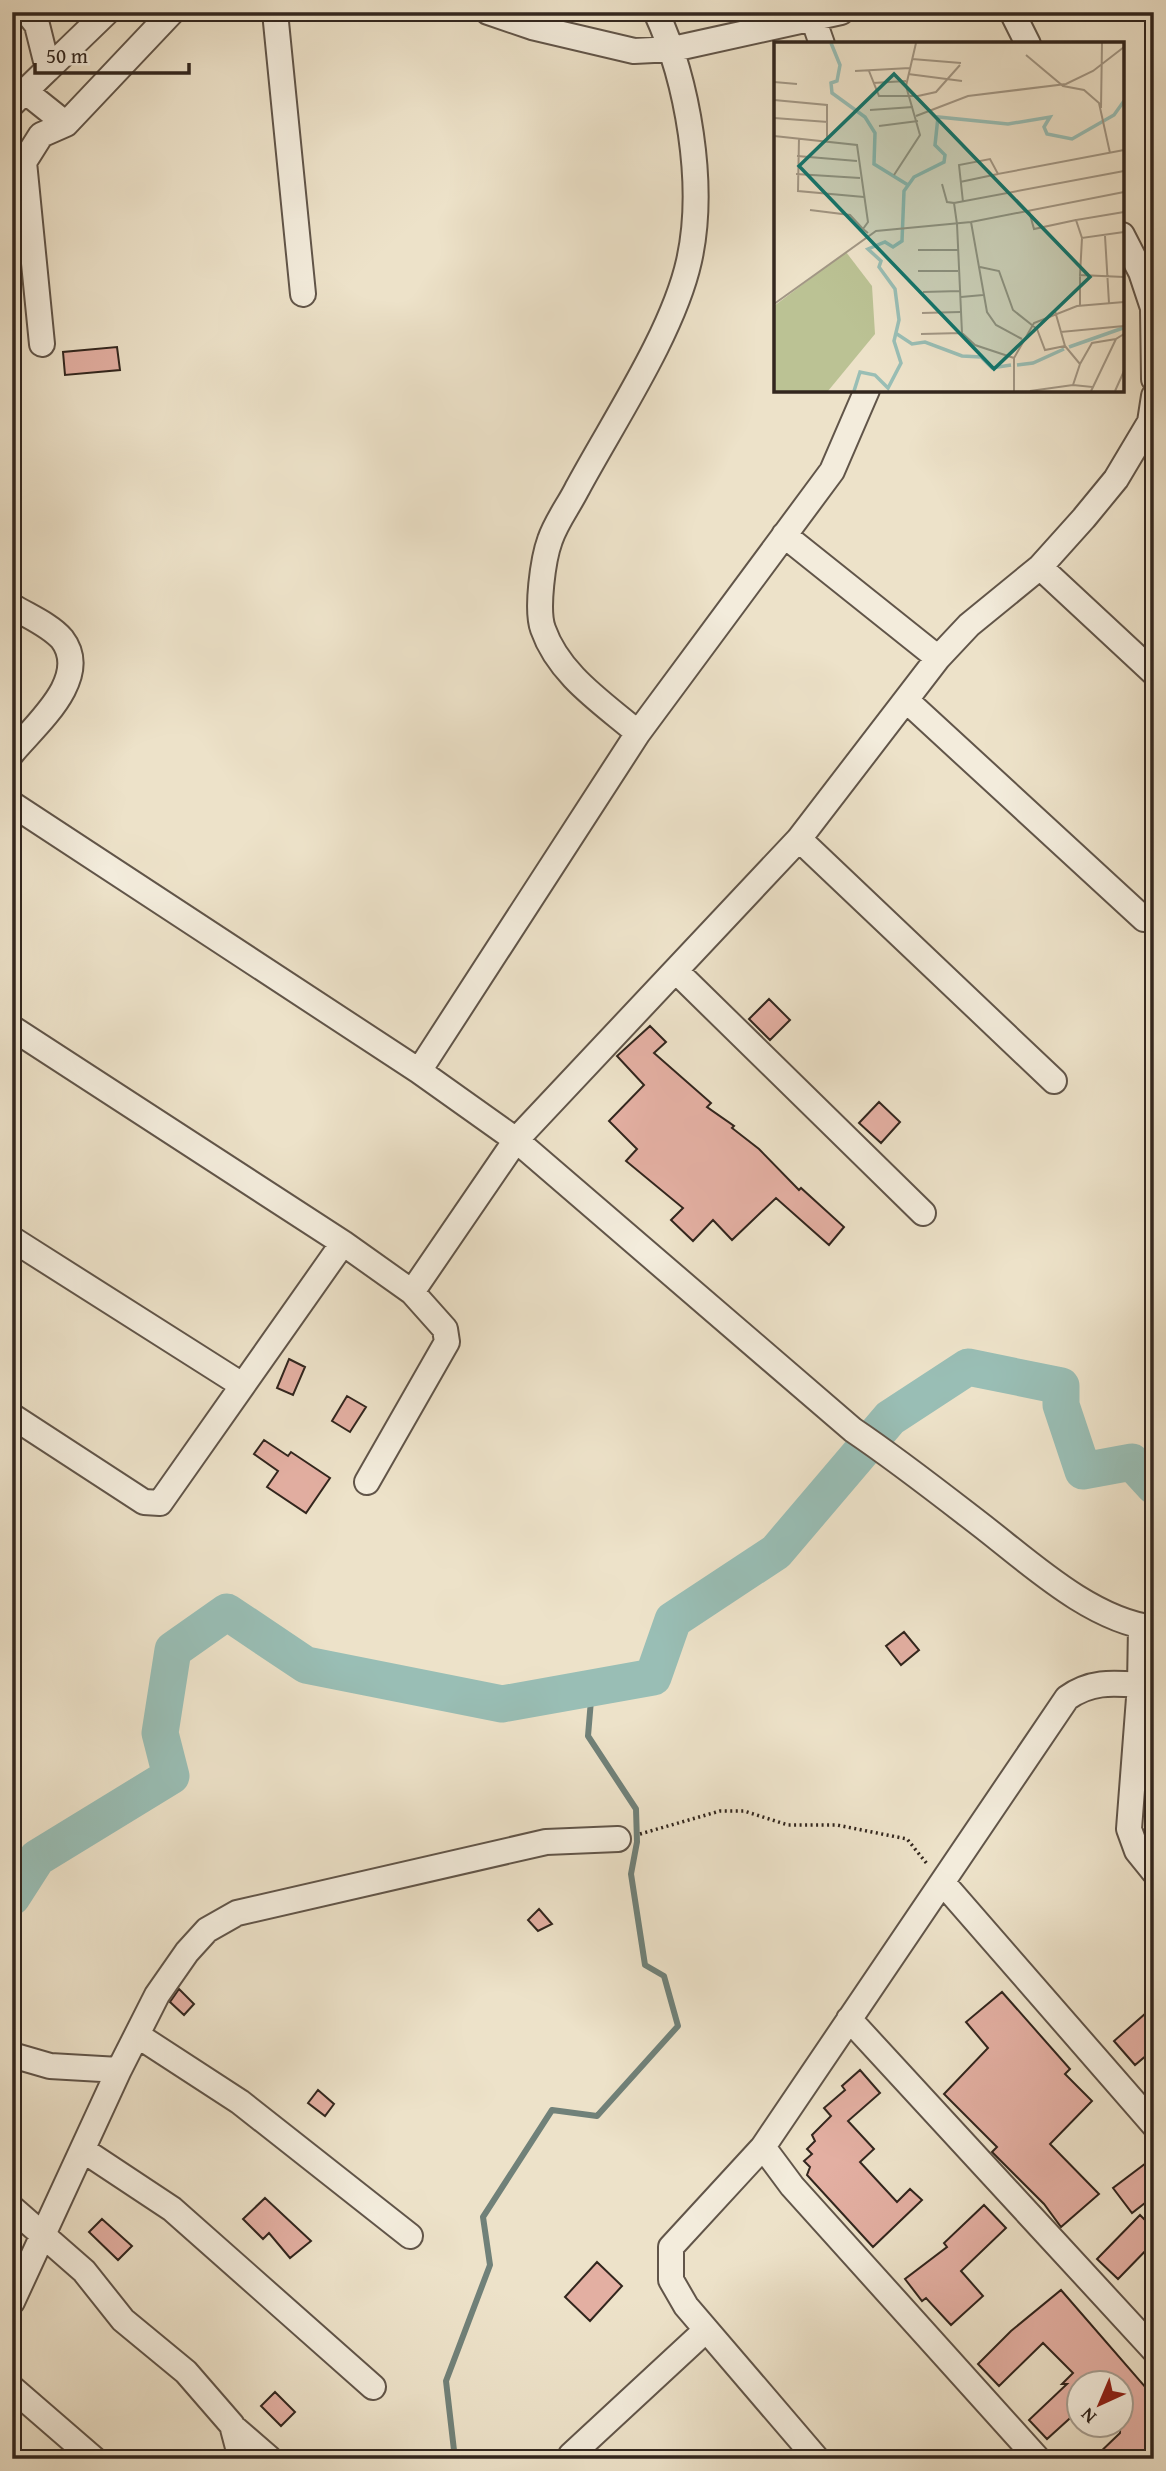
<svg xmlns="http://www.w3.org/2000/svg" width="1166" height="2471" font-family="'Gentium Book Plus',serif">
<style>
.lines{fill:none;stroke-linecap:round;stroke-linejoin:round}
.stream{stroke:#708179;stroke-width:6}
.river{stroke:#99beb5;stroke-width:37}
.building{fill:#e3afa2;stroke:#32261e;stroke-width:2}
.minor-casing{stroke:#615549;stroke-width:28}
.path{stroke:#32261e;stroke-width:3.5;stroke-dasharray:2 3.5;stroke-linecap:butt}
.minor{stroke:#f3ecdc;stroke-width:24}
.inset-river{fill:none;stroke:#99beb5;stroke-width:3.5}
.inset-road{fill:none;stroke:#a29785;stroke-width:2}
.view{fill:#0f766e;fill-opacity:0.15;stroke:#0f766e;stroke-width:3.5}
.inset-edge{fill:none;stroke:#32261e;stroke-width:3.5}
</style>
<rect width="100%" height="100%" fill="#ede2c9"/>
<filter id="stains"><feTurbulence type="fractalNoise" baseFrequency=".00286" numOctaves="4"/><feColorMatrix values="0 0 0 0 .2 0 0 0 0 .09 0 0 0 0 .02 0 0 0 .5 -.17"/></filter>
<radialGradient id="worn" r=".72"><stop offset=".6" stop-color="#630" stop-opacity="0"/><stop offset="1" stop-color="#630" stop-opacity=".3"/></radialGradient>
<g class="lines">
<path class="stream" d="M455,2459L446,2381L490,2265L483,2217L552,2110L597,2116L678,2026L664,1976L645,1965L631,1874L637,1842L636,1809L588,1736L592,1688"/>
<path class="river" d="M12,1897L37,1858L171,1776L160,1733L173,1650L227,1612L306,1665L502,1704L653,1677L673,1620L776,1552L890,1418L968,1367L1061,1386V1405L1083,1471L1132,1462L1154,1486"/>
</g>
<path class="building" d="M117,347L120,370L65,375L63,352Z
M769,999L790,1020L770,1040L749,1019Z
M650,1026L666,1042L654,1053L711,1103L707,1107L734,1126L732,1128L759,1149L799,1190L801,1188L844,1227L829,1245L776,1198L732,1240L713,1220L693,1241L671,1220L683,1208L626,1161L637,1149L609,1121L644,1085L617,1056Z
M879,1102L900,1122L881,1143L859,1123Z
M289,1359L305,1367L293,1395L277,1388Z
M347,1396L366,1407L350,1432L332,1421Z
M264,1440L288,1456L291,1452L330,1478L306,1513L267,1487L278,1471L254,1454Z
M904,1632L919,1650L901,1665L886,1646Z
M539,1909L552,1924L538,1931L528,1920Z
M179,1989L194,2004L184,2015L170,2002Z
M1002,1992L1070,2069L1065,2074L1092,2101L1050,2144L1099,2194L1061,2227L1044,2204L992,2152L997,2147L944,2094L988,2048L966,2022Z
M1154,2006V2049L1135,2065L1114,2041Z
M860,2070L880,2093L848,2121L874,2149L860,2162L897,2202L910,2189L922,2200L873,2247L807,2175L810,2167L804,2161L812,2154L807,2149L815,2141L812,2135L831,2116L824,2108L845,2090L842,2086Z
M318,2090L334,2104L325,2116L308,2103Z
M1154,2157V2196L1132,2213L1113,2188Z
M265,2198L311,2241L290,2258L269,2233L263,2239L243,2219Z
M984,2205L1006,2228L961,2271L983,2296L951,2325L926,2298L922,2301L905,2279L947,2247L944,2243Z
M1140,2215L1154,2229V2242L1118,2279L1097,2259Z
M102,2219L132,2246L118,2260L89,2232Z
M597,2262L622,2286L590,2321L565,2297Z
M1061,2290L1154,2397V2459H1093L1120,2433L1121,2384H1079V2410L1047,2439L1029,2420L1067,2384H1062L1073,2373L1043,2343L999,2386L978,2364L1011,2331Z
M275,2392L295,2412L281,2426L261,2406Z"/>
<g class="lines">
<g class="minor-casing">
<path id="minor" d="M275,12L303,294
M488,12L532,27L634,51L673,49L841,12
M1012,12L1028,44
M814,21L822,44
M48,69L107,12
M26,92L66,124
M12,104L48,69L37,25L27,12
M1122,235L1141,272L1153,308L1154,379
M42,344L24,162L41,135L66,124L172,12
M784,535L938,658
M1040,567L1154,673
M12,606C28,616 50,625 62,639C92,678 35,725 12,753
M906,700L1144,919
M638,733C603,703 559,675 543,629C536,610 543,559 550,540C556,522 569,505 577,489C613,422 673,333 689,261C706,185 688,81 656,12
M12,804L419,1071L516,1140L853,1430C899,1461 942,1495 986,1529C1032,1565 1093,1621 1154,1628
M799,839L1054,1081
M676,971L923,1213
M12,1028L343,1243L412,1292
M419,1071L638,733L832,471L867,390
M12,1239L242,1385
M12,1416L144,1502L160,1503L343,1243
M367,1482L447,1342L445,1329L412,1292L516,1140L799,839L938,658L969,625L1040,567L1084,518L1116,479L1150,422L1154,396
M1140,1685L1129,1829L1137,1851L1154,1872
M943,1883L1154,2125
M849,2019L1154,2350
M137,2035L240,2102L410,2236
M12,2055L50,2066L119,2070
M763,2147L792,2186L1038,2459
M83,2150L172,2209L373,2387
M12,2208L84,2271L123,2320L186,2372L232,2425L241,2459
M12,2302L119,2070L157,1995L187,1952L207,1930L237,1913L546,1842L618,1839
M12,2388L94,2459
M232,2426L269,2458
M571,2455L706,2330
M817,2459L686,2306L671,2280V2247L763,2147L1067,1698C1091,1681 1112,1683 1140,1685L1141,1627"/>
</g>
<path class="path" d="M640,1834L720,1811H744L788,1825H837L907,1839L928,1865"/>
<use href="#minor" class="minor"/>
</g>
<g transform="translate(774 42)">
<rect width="350" height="350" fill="#ede2c9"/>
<path d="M72,210L98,244L101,292L54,349H0V264Z" fill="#bbc294"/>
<path class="inset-river" d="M57,1L66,23L63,39L57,41L58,51L91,75L101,91L100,122L134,143M123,292L138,302L151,300L188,314L207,315L218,326L237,323M295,305L349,286M243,323L259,321L290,307M80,349L86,330L101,333L114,346L127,321L120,299L125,278L121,247L105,225L107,219L94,207L111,200L119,205L128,199L130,149L140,135L170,120L171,113L161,103L164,75L234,82L276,75L270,85L273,92L298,97L340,73L350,59"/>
<path class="inset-road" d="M252,13L289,44L310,48L325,61L336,111M138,17L187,21M81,29L136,26M95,29L105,54H144L162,50L186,23M134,32L188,39M0,40L23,42M99,41L132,39M0,58L53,63V98M327,66L328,1M96,68L139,65M142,74L194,54L292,42L319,29L350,5M0,76L54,80M105,84L144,79M0,94L83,103L94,180L89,187L94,191M25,96L24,149L90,155M23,114L83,119M22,132L86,136M120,133L146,93L132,44L142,1M186,140L224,132M168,142L173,160L180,161L183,182L188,291L201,303L240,316M189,160L185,123L216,117L224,132L350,108M180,161L350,129M36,168L76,173L89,187M255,169L260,187L302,178M350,170L302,178L308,196L350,190M197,180L213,270L222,283L248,297M331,194L335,261M308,196L306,233L350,235M144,208H184M206,225L225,229L239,268L263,287L271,308L291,304L287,290M144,229H184M306,234V263M149,250L186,249M187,255L209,253M0,262L102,189L197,180L350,150M281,269L287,290L350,284M148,271L186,270M147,292L188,291M291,304L306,322L299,343M306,322L318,301L342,297M319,345L342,297L350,292M240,349V316L260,281L303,264L350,260M256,349L299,343L319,345L317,349M341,349L350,329"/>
<path class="view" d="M120,32L316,235L220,327L25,124Z"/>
<rect width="350" height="350" class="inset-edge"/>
</g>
<rect width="1166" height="2471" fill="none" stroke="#ede2c9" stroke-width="42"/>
<rect x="14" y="14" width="1138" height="2443" fill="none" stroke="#32261e" stroke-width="3.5"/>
<rect x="21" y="21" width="1124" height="2429" fill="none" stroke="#32261e" stroke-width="2"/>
<g transform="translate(1100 2404) rotate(224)"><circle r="33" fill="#f3ecdc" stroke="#a69d90" stroke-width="2"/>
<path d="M0-5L12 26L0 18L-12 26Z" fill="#8f2418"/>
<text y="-10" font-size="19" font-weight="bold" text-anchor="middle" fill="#32261e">N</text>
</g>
<path d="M35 63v10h154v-10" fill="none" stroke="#32261e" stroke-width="3.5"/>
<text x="46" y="63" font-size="21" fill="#32261e" stroke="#f3ecdc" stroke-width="5" paint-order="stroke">50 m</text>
<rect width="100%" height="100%" filter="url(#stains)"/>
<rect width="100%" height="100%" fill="url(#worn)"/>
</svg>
